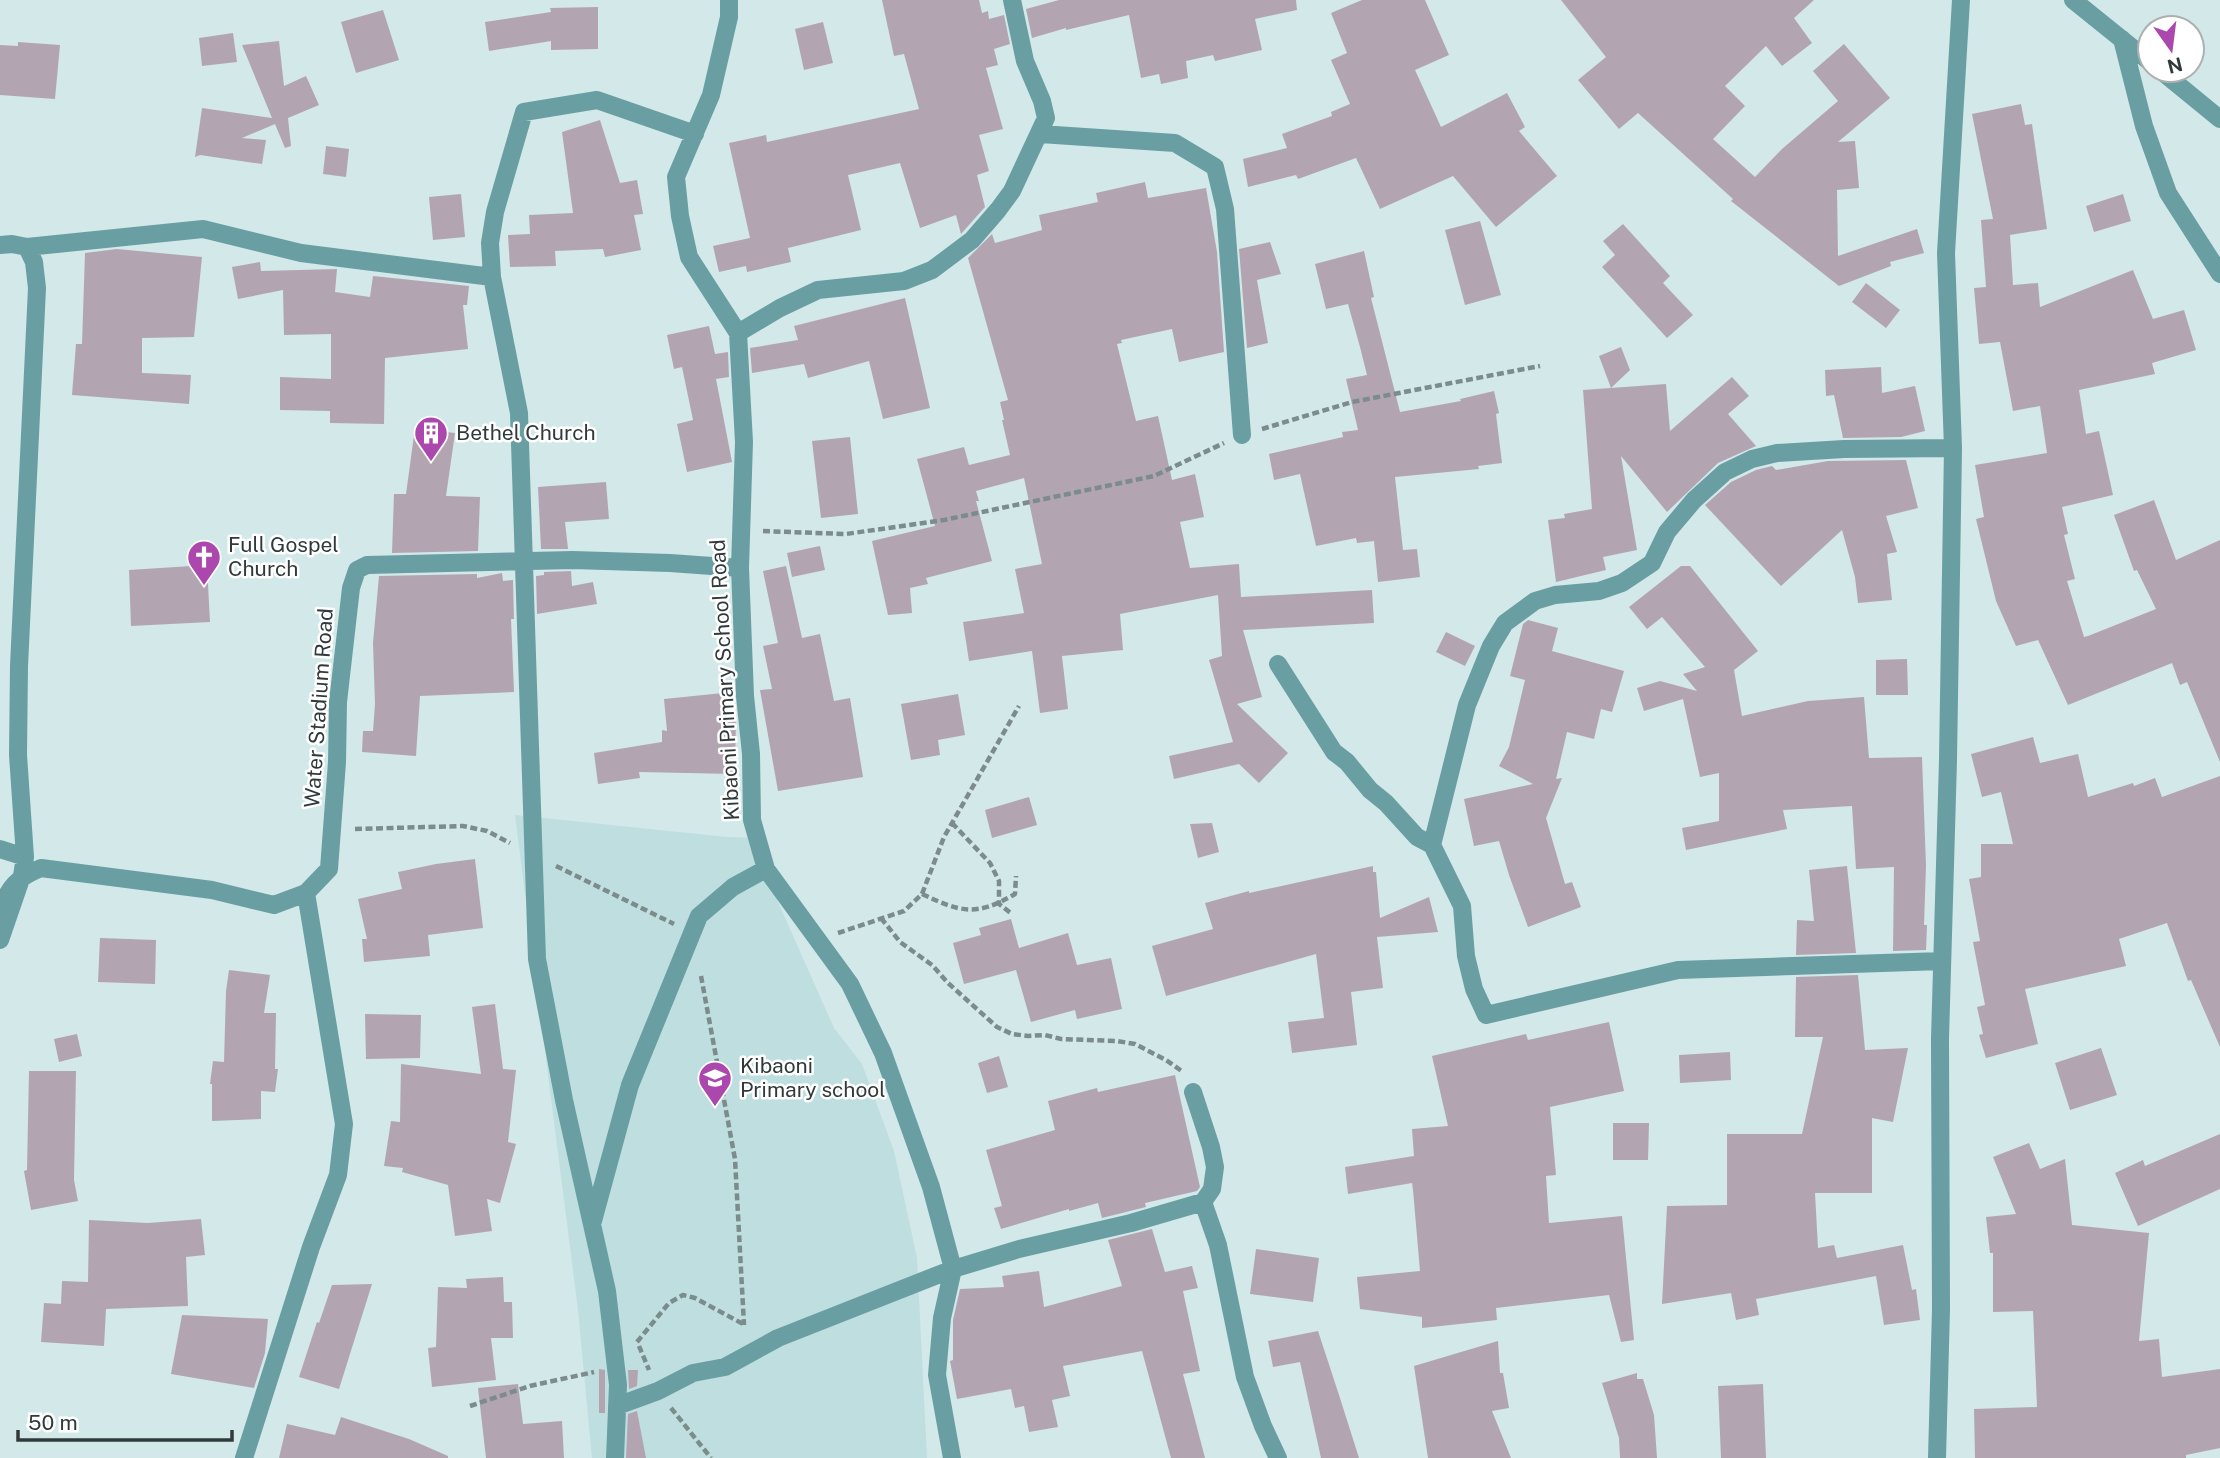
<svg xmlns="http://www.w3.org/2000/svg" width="2220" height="1458" font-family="'Public Sans',sans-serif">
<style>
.built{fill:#bfdedf}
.building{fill:#b2a5b1}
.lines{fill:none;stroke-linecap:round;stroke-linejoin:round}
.path{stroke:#7c8b8b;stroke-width:4.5;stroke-dasharray:7 3.5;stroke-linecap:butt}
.minor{stroke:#699fa2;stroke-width:18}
.labels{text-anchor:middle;stroke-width:5;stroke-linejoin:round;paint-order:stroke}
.poi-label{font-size:21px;fill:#313a3a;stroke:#fff;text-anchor:start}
.street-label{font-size:21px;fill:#313a3a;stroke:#fff}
</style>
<rect width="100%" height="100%" fill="#d3e8e9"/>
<path class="built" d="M515,815L727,837L757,838L778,902L834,1028L862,1064L894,1151L917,1258L927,1458H592L578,1310Z"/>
<path class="building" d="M882,0H979L982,13L988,11L989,19L1004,15L1010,44L994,49L998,65L986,68L1003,129L979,135L989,171L977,175L985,207L961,234L956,215L920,228L900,163L848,175L861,230L788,248L791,262L747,272L746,266L719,272L713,246L750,238L729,143L766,135L767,142L919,109L904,54L894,56Z
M1059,0H1296L1297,10L1255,19L1262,50L1215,61L1213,55L1186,61L1188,78L1161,84L1159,74L1141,78L1129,15L1066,30V28L1032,38L1026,9Z
M1362,0H1425L1449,55L1415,70L1441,127L1507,93L1525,127L1519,131L1557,176L1496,227L1453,176L1380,209L1356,158L1298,179L1296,175L1248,187L1243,159L1287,148L1282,134L1332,116L1331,112L1350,104L1331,60L1347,53L1331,13Z
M1561,0H1814L1794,18L1812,43L1782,66L1766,46L1725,86L1745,106L1713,139L1755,177L1782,149L1838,101L1813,71L1844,44L1890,98L1838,142L1855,141L1859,188L1837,190L1838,256L1917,229L1924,253L1890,262L1891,266L1839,286L1731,201L1733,199L1638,113L1619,129L1578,80L1606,57Z
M598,7V49L551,50V41L489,51L485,22L551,12L550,8Z
M383,10L399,60L356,73L341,22Z
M823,22L833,63L804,70L795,29Z
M233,33L237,62L202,66L199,38Z
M279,41L284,86L306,76L319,105L288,118L291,146L285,148L275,124L242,138L266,140L262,164L200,155L195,157L202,108L272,118L242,45Z
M18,42L60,45L55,99L0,95V45L18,46Z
M2021,104L2025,125L2032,124L2047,229L2010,235L2013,285L2038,283L2040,307L2133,270L2153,319L2184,310L2196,350L2152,363L2155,374L2079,390L2086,434L2099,431L2113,495L2062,507L2068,534L2064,535L2075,579L2067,581L2084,637L2088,636L2156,609L2137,570L2134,571L2114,515L2154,500L2176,560L2220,540V762L2187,682L2180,685L2172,663L2068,705L2038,640L2016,646L1996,601L1976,519L1984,517L1975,465L2047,453L2040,406L2013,411L2000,342L1979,344L1974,288L1986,287L1981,220L1993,219L1972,114Z
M600,120L620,183L637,180L643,214L634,215L641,250L605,257L603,249L555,251L556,266L510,267L508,235L530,234L529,215L573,213L562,132Z
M326,146L349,149L346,177L323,174Z
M1145,182L1148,198L1206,188L1217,252L1224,352L1179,362L1172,329L1121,340L1122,343L1117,344L1136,421L1158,416L1172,480L1195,474L1204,517L1180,522L1190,568L1239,564L1241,597L1372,590L1374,623L1243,630L1262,697L1237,704L1288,753L1259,783L1239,764L1174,779L1169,756L1233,742L1209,660L1222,656L1218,595L1120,614L1123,650L1062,656L1068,709L1040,713L1032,651L969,661L963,622L1024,613L1015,569L1042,564L1024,478L976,491L979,501H976L992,561L926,578L928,584L910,588L912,613L888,615L872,541L935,526L917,459L964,447L969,465L1010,455L1002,420H1004L1000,402L1008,400L968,258L992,234L995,243L1042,230L1039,215L1098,202L1096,193Z
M461,194L465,237L433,240L429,197Z
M2123,194L2131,221L2094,232L2086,206Z
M1480,221L1501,295L1465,305L1445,230Z
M1623,224L1670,276L1663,283L1693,315L1667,338L1602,267L1615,255L1603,241Z
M1270,242L1281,274L1257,280L1268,343L1247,348L1239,249Z
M117,249L202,257L194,337L142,338V373L191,375L189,404L72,395L76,344H82L85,253Z
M1364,251L1374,297L1371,298L1400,412L1461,401L1460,399L1494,391L1499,413L1496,414L1502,463L1478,466L1479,469L1395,477L1403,550L1417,549L1420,577L1378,582L1374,541L1357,543L1356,538L1316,546L1300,474L1274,480L1269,454L1343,437L1342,432L1358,430L1346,379L1367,375L1360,347L1348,304L1326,309L1315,264Z
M260,262L261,271L337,269L335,292L370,297L373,276L469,286L467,305H463L468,349L385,358L384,424L330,423V411L280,410V377L331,379V334L284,335L283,290L238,299L232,267Z
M1866,283L1900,310L1886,328L1852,302Z
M905,298L930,408L883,419L869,361L808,378L804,364L752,373L750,348L798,340L794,326Z
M709,326L715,354L728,352L729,377L716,379L732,462L687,472L677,424L693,420L682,367L674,369L667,335Z
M1621,347L1630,370L1611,388L1599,356Z
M1881,367L1882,393L1915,386L1925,431L1901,437L1843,438L1834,395L1826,396L1825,370Z
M1732,377L1749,396L1728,414L1756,446L1718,463L1667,512L1621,456L1637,550L1603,557L1606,570L1556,582L1548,520L1565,518L1564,514L1592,509L1583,390L1666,384L1670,431Z
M415,428L455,433L446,496L480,497L478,551L392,553L394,494H406Z
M850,437L858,514L821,518L812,441Z
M1906,460L1918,508L1886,516L1897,552L1887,554L1892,600L1858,603L1855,577L1842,530L1781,586L1705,505L1731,482L1756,470L1772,466L1776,470L1828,461Z
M606,482L609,519L565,522L568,549H541L538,487Z
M820,546L825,570L792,577L787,553Z
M207,565L210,622L131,626L129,570Z
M786,566L802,638L820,634L834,701L850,698L863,777L778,791L760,690L772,689L763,646L778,643L763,571Z
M1681,566H1690L1758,651L1734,670L1742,716L1808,701L1864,697L1869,758L1922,757L1926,866L1924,925H1927L1926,950L1893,951L1894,867L1856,869L1852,806L1783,810L1787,829L1686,850L1682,828L1719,821V773L1700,777L1683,699L1644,711L1637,688L1660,681L1697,691L1683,674L1705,667L1662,617L1647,629L1629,607Z
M571,571L572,586L593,582L597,604L537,614L536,576L544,575V572Z
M502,573L503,581L513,580L514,619H511L514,692L420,696L416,756L362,752L363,731H373L375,704L373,643L379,576L477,574V578Z
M1528,620L1558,628L1552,651L1624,671L1612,712L1601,709L1594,739L1567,732L1556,779L1562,778L1546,818L1565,884L1572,882L1581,907L1528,927L1509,875L1499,841L1474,846L1464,799L1533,784L1499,766L1509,747L1525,680L1510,676L1523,624Z
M1446,632L1475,646L1465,666L1436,652Z
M1907,659L1908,695H1876V660Z
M733,692L736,716L735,774L639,772L640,778L598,784L594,753L662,742V730L667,731L664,699Z
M958,694L965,735L938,740L940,755L911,760L901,704Z
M2033,737L2040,763L2078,754L2088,797L2133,783L2134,786L2155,778L2162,797L2220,776V1047L2191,980L2188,981L2167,923L2119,939L2126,966L2025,989L2038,1044L1986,1058L1979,1035L1983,1034L1977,1007L1985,1005L1973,942L1980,941L1969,879L1981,877V844H2013L2001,792L1982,797L1971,754Z
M1029,797L1037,825L992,838L985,810Z
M1212,823L1219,852L1198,858L1190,824Z
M475,859L483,928L428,935L430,956L364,962L362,939H367L358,899L402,889L398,872L436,864Z
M1373,866V872H1376L1380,918L1429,897L1438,932L1377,937L1383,988L1351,992L1357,1045L1292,1053L1288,1022L1324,1018L1316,954L1166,996L1152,946L1213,929L1205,903L1249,891V893Z
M1847,866L1856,953L1796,955L1797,920L1814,921L1809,870Z
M1011,919L1019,948L1068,933L1077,965L1111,958L1122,1009L1077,1019L1075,1010L1031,1022L1016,970L964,984L953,943L981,935L979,928Z
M100,938L156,940L155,984L98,982Z
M229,970L270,975L264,1013H276L275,1069H278L275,1092L261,1091V1119L212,1121V1084H210L213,1061L224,1062L226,991Z
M1858,975L1865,1050L1908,1048L1893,1122L1872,1118V1193H1815L1818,1248L1834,1245L1837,1258L1903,1245L1912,1290L1916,1289L1920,1320L1884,1325L1876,1276L1756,1299L1759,1315L1736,1320L1731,1293L1662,1304L1667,1206L1727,1205V1134H1802L1823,1037H1795L1796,977Z
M495,1004L503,1069L516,1070L508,1142L516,1144L500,1203L487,1199L492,1231L455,1236L448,1185L402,1172L403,1168L384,1166L391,1121L400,1122L401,1064L481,1074L472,1007Z
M365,1014L421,1015L420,1058L366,1059Z
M1609,1022L1624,1091L1550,1107L1556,1175L1546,1176L1549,1223L1622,1216L1634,1340L1621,1342L1609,1295L1496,1308L1497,1320L1422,1328V1317L1360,1309L1357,1277L1420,1271L1413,1190L1412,1183L1348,1194L1345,1167L1414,1156L1412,1129L1448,1126L1432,1056L1526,1034L1528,1040Z
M77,1034L82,1056L59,1062L54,1039Z
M2101,1048L2117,1095L2070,1110L2055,1063Z
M1730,1052L1731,1080L1680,1083L1679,1055Z
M999,1056L1008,1087L987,1093L978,1063Z
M29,1071H76L74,1180L78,1201L31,1210L24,1171L27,1170Z
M1175,1075L1200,1187L1197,1191L1145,1203L1146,1207L1102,1218L1098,1203L1069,1211V1209L1001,1229L994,1208L1002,1206L986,1150L1055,1130L1048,1101L1097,1088L1098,1092Z
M1613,1123H1649L1648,1160H1613Z
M2220,1134V1189L2138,1226L2115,1173L2143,1160L2145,1166Z
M2029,1143L2040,1169L2065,1159L2072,1225L2149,1233L2139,1341L2159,1339L2162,1377L2220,1369V1448L2186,1455V1458H1975L1974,1409L2037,1407L2033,1311L1993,1312V1253H1990L1986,1217L2016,1214L1993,1157Z
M201,1219L205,1255L186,1257L188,1306L106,1309L104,1346L41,1342L44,1303L61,1304L62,1281L88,1282L89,1220L148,1223Z
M1152,1229L1165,1272L1192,1266L1198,1288L1183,1291L1200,1371L1183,1374L1205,1458H1171L1142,1351L1063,1366L1070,1396L1052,1400L1058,1427L1029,1432L1024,1406L1015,1408L1011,1389L957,1399L950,1361L953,1360V1320L960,1289L1004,1287L1002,1276L1039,1271L1044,1307L1122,1286L1108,1240Z
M1256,1249L1319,1258L1313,1302L1250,1294Z
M503,1277L504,1302H512L513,1338H491L496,1380L432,1387L428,1348L436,1347L438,1287L467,1288L466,1279Z
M372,1284L339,1389L299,1377L317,1322L319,1323L332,1285Z
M182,1315L268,1319L265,1353L254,1388L171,1374Z
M1318,1331L1339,1395L1359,1458H1321L1300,1362L1273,1367L1268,1341Z
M1498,1341L1500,1373H1503L1509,1408L1492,1411L1511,1458H1428L1414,1366Z
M599,1369L605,1370V1413H599Z
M628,1370H638L637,1386L629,1389Z
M1637,1373V1379H1643L1654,1415L1657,1458H1620L1619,1438L1602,1383Z
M518,1384L523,1424L562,1421L564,1458H486L478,1388Z
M1763,1384L1766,1458H1721L1718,1386Z
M637,1411L646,1458H626L628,1414Z
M341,1417L409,1439L448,1456V1458H279L287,1424L335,1435Z"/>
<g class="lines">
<path class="path" d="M1262,429L1352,402L1540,366
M763,531L846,534L944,520L1154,476L1224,443
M952,823L990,863L999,881V904L1012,914
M355,829L463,826L487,831L510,843
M556,866L674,924
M922,894C960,912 976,917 1015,894L1016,876
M881,918L900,942L932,965L948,983L997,1027L1012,1034L1028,1036L1045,1035L1061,1039L1117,1041L1135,1044L1166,1060L1183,1072
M838,933L904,911L922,894L944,837L1019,706
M701,976L735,1159L744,1325
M637,1342L669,1303L683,1295L695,1298L745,1325
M639,1346L649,1370
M470,1406L530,1386L594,1372
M671,1408L711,1458"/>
<path class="minor" d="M729,0V17L711,95L676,177L680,216L689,257L738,333L744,442L740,568L745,696L751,754L752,820L766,869L850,984L883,1053L931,1187L953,1269L942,1318L937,1375L952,1458
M2073,0L2150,62
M2122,39L2144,126L2168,193L2220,274
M2160,70L2220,119
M1040,134L1175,143L1215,167L1225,209L1242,435
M0,245L12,244L27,247L203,229L301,253L492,277
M738,333L780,308L818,290L904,281L932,270L972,240L998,210L1012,191L1046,118L1042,101L1025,61L1012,0
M1278,664L1334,752L1347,762L1370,790L1386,803L1417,837L1432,845
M0,849L25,857
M0,911C9,886 17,878 41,868L212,890L274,905L306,893L329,869L337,762L338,702L351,588L357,570L367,565L573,560L670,563L740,568
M0,940L22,876L25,857L18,755L19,666L37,288L34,262L27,247
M1942,961L1678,970L1486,1015L1474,989L1466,956L1462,906L1432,845L1467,705L1491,646L1505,623L1535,601L1555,595L1599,591L1622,583L1652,563L1667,532L1694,500L1725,472L1752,459L1777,453L1844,449L1953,448
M1203,1202L1218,1245L1245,1377L1263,1426L1278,1458
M593,1221L630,1085L699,916L733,887L766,869
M617,1406L658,1391L693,1373L725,1367L778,1338L953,1269L1019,1249L1131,1223L1203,1202L1212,1189L1215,1167L1211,1147L1193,1092
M244,1458L311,1247L338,1175L344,1124L306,893
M615,1458L618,1385L607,1291L564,1100L537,959L519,413L492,277L490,243L495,212L524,112L597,100L695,134
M1937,1458L1941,1309L1940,1039L1948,760L1953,448L1946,253L1961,0"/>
</g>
<defs>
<g id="building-pin" transform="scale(1.75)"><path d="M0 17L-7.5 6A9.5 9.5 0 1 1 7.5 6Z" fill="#ac48ad" stroke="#fff"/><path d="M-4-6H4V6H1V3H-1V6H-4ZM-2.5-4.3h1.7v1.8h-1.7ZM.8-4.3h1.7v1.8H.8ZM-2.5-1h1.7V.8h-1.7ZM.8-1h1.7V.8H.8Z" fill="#fff"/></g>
<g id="church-pin" transform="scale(1.75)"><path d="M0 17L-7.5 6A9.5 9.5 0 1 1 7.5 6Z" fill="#ac48ad" stroke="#fff"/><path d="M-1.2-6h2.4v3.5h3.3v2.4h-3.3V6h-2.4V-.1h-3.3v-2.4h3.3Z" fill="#fff"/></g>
<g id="school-pin" transform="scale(1.75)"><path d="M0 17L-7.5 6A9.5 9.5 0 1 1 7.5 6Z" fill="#ac48ad" stroke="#fff"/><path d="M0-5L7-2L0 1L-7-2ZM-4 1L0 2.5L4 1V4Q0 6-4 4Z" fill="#fff"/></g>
</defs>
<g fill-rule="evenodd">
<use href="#building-pin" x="431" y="433"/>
<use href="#church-pin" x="204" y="557"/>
<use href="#school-pin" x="715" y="1078"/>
</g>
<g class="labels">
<g class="poi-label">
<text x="456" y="440">Bethel Church</text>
<text x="228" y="552">Full Gospel<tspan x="228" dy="24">Church</tspan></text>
<text x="740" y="1073">Kibaoni<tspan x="740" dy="24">Primary school</tspan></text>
</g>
<g class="street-label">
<text transform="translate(725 680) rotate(-93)" y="7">Kibaoni Primary School Road</text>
<text transform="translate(319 708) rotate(-86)" y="7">Water Stadium Road</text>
</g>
</g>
<g transform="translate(2171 49) rotate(166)"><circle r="33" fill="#ffffff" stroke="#adb0b0" stroke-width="2"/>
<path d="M0-5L12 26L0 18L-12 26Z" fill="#ac48ad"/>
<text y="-10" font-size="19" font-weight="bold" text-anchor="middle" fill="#313a3a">N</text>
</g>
<path d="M18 1430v10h214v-10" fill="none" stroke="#313a3a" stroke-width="3.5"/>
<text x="28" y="1430" font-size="21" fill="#313a3a" stroke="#ffffff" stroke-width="5" paint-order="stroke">50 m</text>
</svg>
